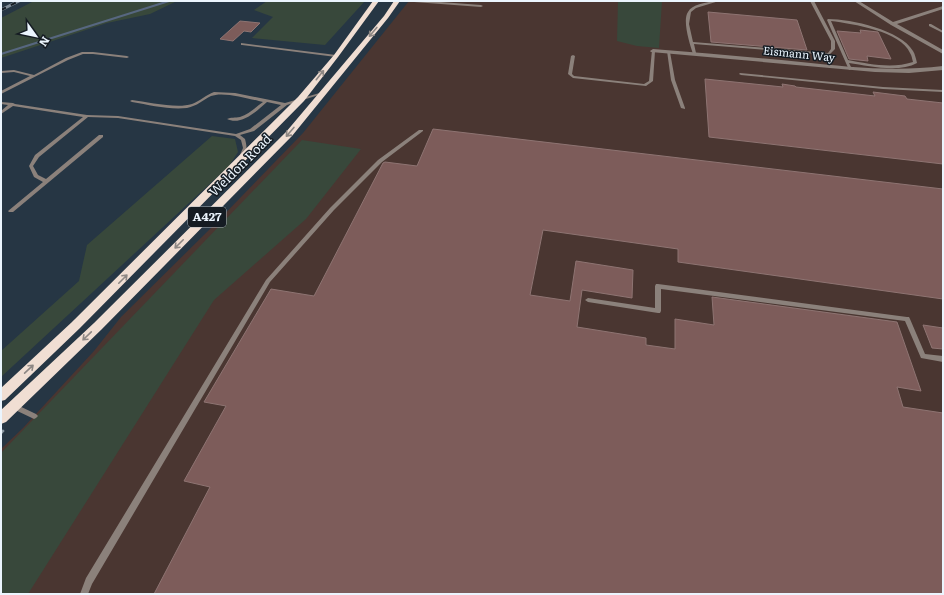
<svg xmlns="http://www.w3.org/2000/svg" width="944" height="595" font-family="Literata,serif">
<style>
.industrial{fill:#4a3631}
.green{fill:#38483b}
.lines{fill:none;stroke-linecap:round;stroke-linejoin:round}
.stream{stroke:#576780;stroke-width:2}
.building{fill:#7d5c5a;stroke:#8e7472}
.path{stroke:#8f9ca7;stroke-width:2.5;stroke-dasharray:4 2.5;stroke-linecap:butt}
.service{fill:#8b817b;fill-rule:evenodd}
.minor{fill:#8b817b;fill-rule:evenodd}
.trunk{fill:#f0ded3;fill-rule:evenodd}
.rail-casing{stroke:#828f9b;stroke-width:3}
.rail{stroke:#151c23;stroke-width:2;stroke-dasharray:5.5;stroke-linecap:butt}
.oneway{stroke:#8d8784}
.labels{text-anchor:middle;stroke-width:3;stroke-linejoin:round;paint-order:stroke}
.far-street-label{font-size:11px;fill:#ebf5fe;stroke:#151c23}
.shield{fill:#151c23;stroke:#abb4bc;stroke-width:1}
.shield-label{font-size:12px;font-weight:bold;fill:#ebf5fe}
.street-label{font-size:13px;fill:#ebf5fe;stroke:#151c23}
</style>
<rect width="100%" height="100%" fill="#263644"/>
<path class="industrial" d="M409,1H943V594H1V449L23,428L94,351L121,317L210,229L303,133Z"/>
<path class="green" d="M34,1H177L150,14L107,23L1,58V18Z
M267,1H365L325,45L252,38L273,17L254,10Z
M618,1H662L659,48L637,46L617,41Z
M212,136L235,139L238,152L229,166L1,377V351L79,281L87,245Z
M302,140L361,149L306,219L214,300L28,594H1V453Z"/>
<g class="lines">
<path class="stream" d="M1,54L169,1"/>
</g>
<path class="building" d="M708,12L797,20L807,50L711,42Z
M240,21L260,23L251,32L244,31L233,41L220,39Z
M860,30L878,32L891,59L867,56L868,61L849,59L837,31L861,33Z
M705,79L783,87L782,84L795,86L796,87L875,96L873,92L905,96L907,99L943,103V164L709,137Z
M433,129L943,189V299L678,262V249L543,230L530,295L570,301L576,261L633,270L632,298L582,290L577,327L646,338V345L675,349V319L714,325L712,297L897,322L921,391L897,387L903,407L943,413V594H154L210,487L184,481L226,406L204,402L271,289L314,296L383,163L385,162L417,166Z
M923,325L943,328V349L932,348Z"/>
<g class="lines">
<path class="path" d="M1,433L5,429"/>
<path class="service" d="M412,1H427L481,5L483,6L481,7L414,2Z
M713,1H719L696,8L691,12L689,24L693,42L828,53L831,49V41L810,1H814L835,41V49L829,55L694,44L696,53L693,54C690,45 682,20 688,12C692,4 706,3 713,1Z
M828,19C851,19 901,30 913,51C915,54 916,59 917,63C899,73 869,66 849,63L852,69L849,70L827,20ZM831,21C853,24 901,31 910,53C912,56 912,59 913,62C892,69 869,64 848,60Z
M929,24H931L943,31V33L929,26Z
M241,43L336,55L338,56L336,57L242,45H241Z
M652,50L655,51L653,81L646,86L573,78L568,74L571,56L573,55L575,56L572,74L574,76L644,84L649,81Z
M667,51L670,52L675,80L685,108V109L681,108L671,80Z
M82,52H93L127,56L129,57L127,58L93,54H83L68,60L1,94V91L30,76L14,72L1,73V71L14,70L34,75L66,58Z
M740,73L883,87L943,90V92L883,89L741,75L739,74Z
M214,92L235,93L285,103L323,92L325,93L287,105L254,131L240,135L245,139C247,146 248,154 241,158L239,157L243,148L241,140L235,136L118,118L88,117L39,157L33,166L38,175L46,179L99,135H103V137L13,212H9L8,211L43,182L34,177L29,166L35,155L83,117L13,106L1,114V111L8,105L1,104V102L13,103L15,104L87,115L118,116L236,134L250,129L281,105L267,102C257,111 241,126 227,119C231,117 235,118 240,117C249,114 256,107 263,102C250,99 223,91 211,96C203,100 197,106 187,108C169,110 150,105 132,102L130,101L132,100C148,102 177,109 192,104C200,101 206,95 214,92Z
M419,130H423V131L382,162L334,210L270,282L92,584L88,594H80L86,578L266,280L330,208L378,160Z
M656,284H658L907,317H909L910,319L925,354L943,356V362L921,358L905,321L661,289V311L660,313H658L588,302L585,300L588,298L655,308V286Z
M13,403L36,414L38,416L36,418L34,419L32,418L11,408L10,406L11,404Z"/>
<path class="minor" d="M854,1H859L893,22L943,6V9L897,24L943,50V54L891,25Z
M653,49C702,53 752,57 801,62C849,67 895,72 943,66V70L909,73L875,72L651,52L650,51Z"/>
<path class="trunk" d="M373,1H379L338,57L304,101L80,328L5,400L1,401V388L72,322L298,97L334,55Z
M394,1H400L388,18L292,136L102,329L6,422L1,424V410L94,323L286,132L384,16Z"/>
<g class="rail-casing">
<path id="rail" d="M1,10L19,1"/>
</g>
<use href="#rail" class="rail"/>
</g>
<defs><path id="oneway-shaft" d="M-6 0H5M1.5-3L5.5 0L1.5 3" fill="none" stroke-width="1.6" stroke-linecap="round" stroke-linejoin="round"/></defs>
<g class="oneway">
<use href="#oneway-shaft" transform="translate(373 32) rotate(130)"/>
<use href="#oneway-shaft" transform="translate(320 75) rotate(-51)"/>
<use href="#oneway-shaft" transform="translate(290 132) rotate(131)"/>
<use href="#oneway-shaft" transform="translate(179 244) rotate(135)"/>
<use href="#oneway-shaft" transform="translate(123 279) rotate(-45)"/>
<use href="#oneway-shaft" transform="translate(87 336) rotate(136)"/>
<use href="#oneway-shaft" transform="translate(29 369) rotate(-43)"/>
</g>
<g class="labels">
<g class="far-street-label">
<text transform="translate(799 54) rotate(6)" y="4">Eismann Way</text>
</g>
<rect class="shield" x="188" y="207" width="38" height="20" rx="3"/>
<g class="shield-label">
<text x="207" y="221">A427</text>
</g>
<g class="street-label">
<text transform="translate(240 165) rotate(-45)" y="5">Weldon Road</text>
</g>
</g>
<rect width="944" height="595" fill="none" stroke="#ebf5fe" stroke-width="4"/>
<g transform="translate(36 36) rotate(123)" stroke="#151c23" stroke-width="3" paint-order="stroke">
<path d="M0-3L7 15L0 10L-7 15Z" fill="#ebf5fe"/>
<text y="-6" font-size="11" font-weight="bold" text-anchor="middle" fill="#ebf5fe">N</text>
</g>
</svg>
